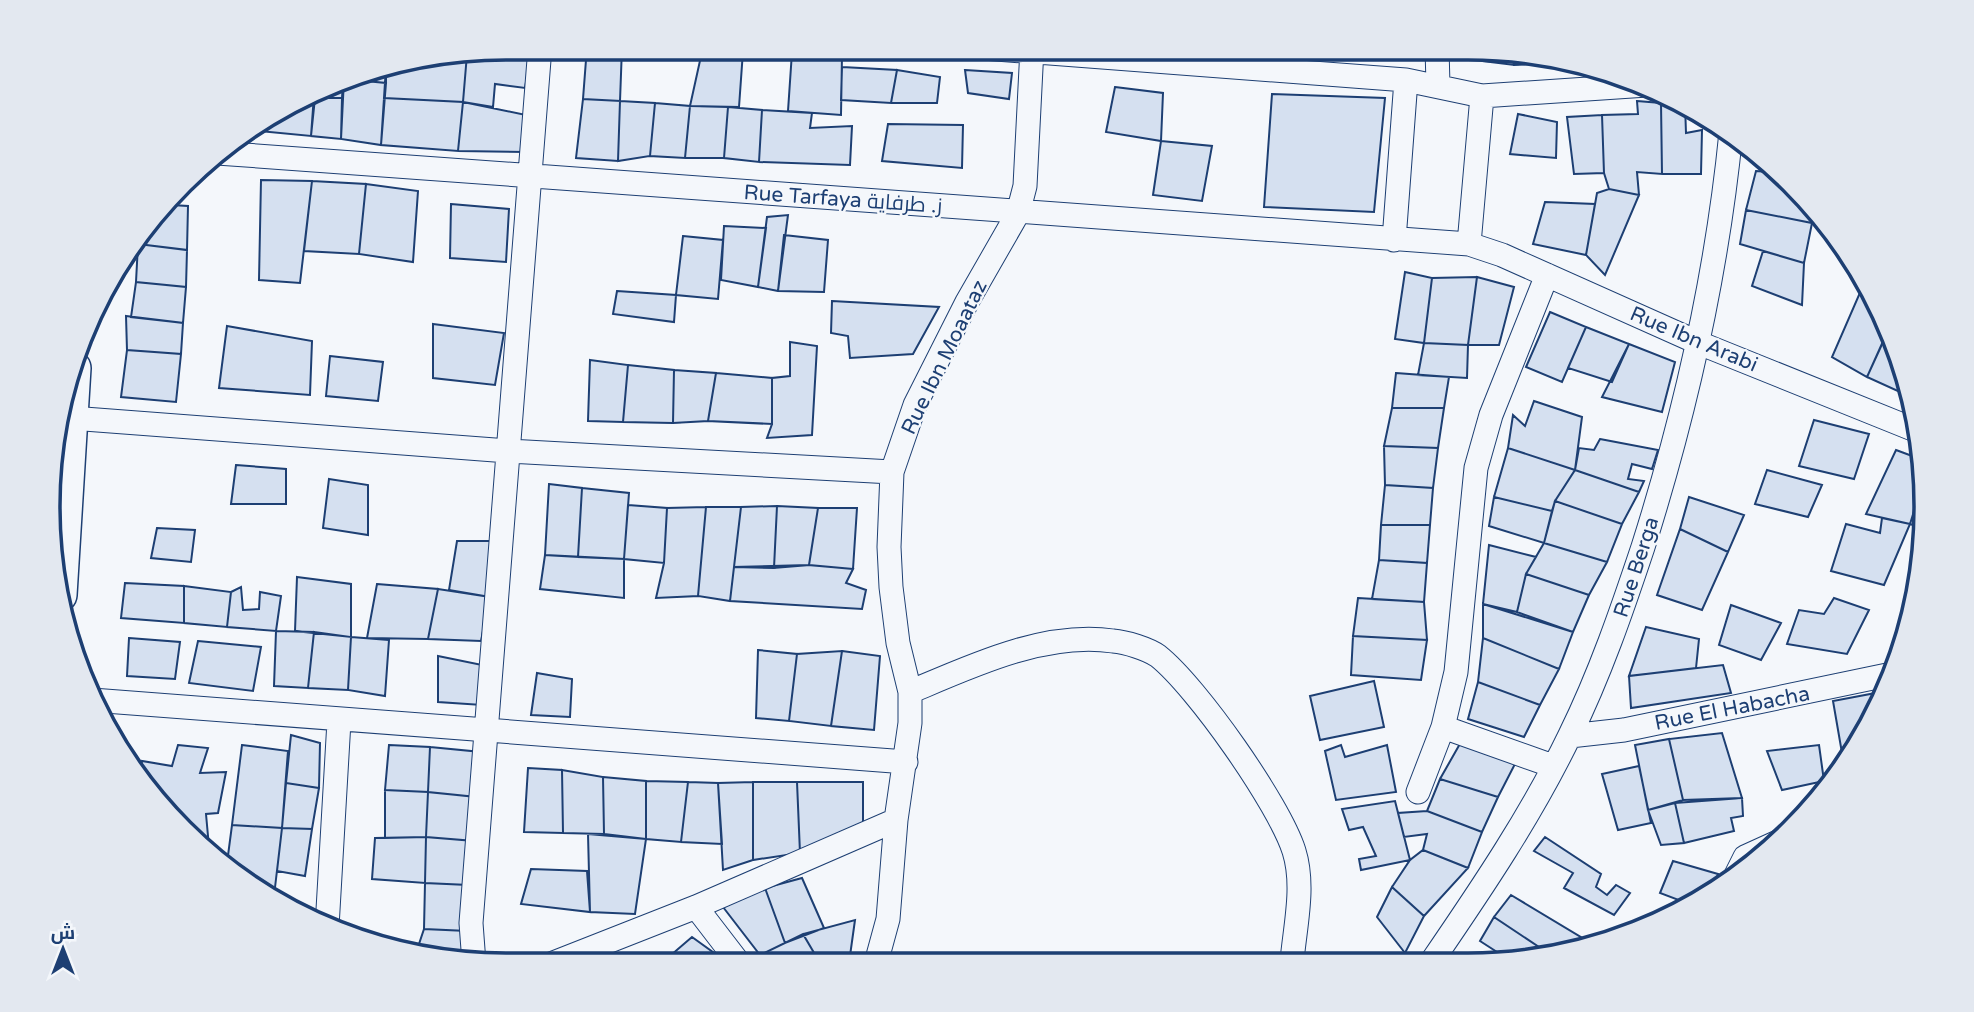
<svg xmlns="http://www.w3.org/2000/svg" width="1974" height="1012" font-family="'Varela Round',Cairo,sans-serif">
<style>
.building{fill:#d5e0f0;stroke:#1d3f73;stroke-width:2}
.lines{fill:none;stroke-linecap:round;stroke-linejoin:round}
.minor-casing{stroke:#1d3f73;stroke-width:25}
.secondary-casing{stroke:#1d3f73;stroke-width:36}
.minor{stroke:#f4f7fb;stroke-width:23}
.secondary{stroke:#f4f7fb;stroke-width:33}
.labels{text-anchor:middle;stroke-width:5;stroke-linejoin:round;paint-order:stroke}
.street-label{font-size:21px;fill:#1d3f73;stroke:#f4f7fb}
.rim{fill:none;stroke:#1d3f73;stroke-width:3.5}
</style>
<rect width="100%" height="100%" fill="#f4f7fb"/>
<path class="building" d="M506,47L532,48L525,88L495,84L493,107L463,102L467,54Z
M587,47H622L620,101L583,99Z
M703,47L743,51L739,107L690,106Z
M1482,48L1516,51L1514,65L1483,61Z
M1516,51L1554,57L1553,63L1514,65Z
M792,52L842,55L841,115L788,111Z
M467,54L463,102L384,98L386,67Z
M386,67V83L344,79L358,72Z
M842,67L897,70L891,103L841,100Z
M897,70L940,77L937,103H891Z
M965,70L1012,73L1009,99L968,93Z
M344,79L386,83L381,145L341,139Z
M343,80L342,98H315L314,95Z
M1115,87L1163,93L1161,141L1106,132Z
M1272,94L1385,98L1374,212L1264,207Z
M314,95L311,136L249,130Z
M315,98H342L341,139L311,136Z
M384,98L463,102L458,151L381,145Z
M583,99L620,101L618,161L576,158Z
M620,101L655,103L650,156L618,161Z
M1637,101L1661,103L1662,174L1637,172L1639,195L1609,189L1604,173L1602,115L1638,114Z
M463,102L526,115L525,152L458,151Z
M1683,102L1685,104L1686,133L1702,130L1701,174H1662L1661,103Z
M655,103L690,106L685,158L650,156Z
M690,106L728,107L724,158H685Z
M728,107L762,110L759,162L724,158Z
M762,110L812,113L810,128L852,126L850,165L759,162Z
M1518,114L1557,122L1556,158L1510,154Z
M1602,115L1604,173L1574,174L1567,117Z
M888,124L963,125L962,168L882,161Z
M1161,141L1212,146L1202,201L1153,195Z
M1756,171L1780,173L1784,190L1806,197L1816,208L1812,223L1746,210Z
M261,180L312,181L300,283L259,280Z
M312,181L366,184L359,254L304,251Z
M366,184L418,191L413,262L359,254Z
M1609,189L1639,195L1605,275L1586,255L1597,193Z
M1545,202L1595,204L1586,255L1533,244Z
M451,204L509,209L506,262L450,258Z
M171,205L188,206L187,250L138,244Z
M1746,210L1812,223L1804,263L1740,244Z
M788,215L778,291L758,287L767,217Z
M724,226L766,228L758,287L721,280Z
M784,235L828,240L824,292L778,291Z
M683,236L723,240L718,299L676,295Z
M138,244L187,250L186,287L136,282Z
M1763,251L1804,263L1802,305L1752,286Z
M1405,272L1432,278L1424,343L1395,339Z
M1477,277L1468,345L1424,343L1432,278Z
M1477,277L1514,287L1499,345H1468Z
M136,282L186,287L183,323L131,317Z
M1862,288L1872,292L1889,329L1867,377L1832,357Z
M617,291L676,295L674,322L613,314Z
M832,301L939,307L913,354L850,358L848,336L831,333Z
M1550,312L1586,327L1562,382L1526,367Z
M126,316L183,323L181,354L127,350Z
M433,324L504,333L495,385L433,378Z
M227,326L312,341L310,395L219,388Z
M1586,327L1629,344L1612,382L1568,368Z
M1885,337L1894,339L1902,358L1911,397L1867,377Z
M790,342L817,346L812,435L767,438L772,424V378L790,376Z
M1424,343L1468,345L1467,378L1418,375Z
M1629,344L1675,362L1662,412L1602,397Z
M127,350L181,354L176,402L121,397Z
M330,356L383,362L378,401L326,396Z
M590,360L628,365L623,422L588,421Z
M628,365L674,370L673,423L623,422Z
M674,370L716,373L708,421L673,423Z
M716,373L772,378V424L708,421Z
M1396,373L1449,377L1444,408H1392Z
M1534,401L1582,417L1575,470L1508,448L1513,415L1525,426Z
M1392,408H1444L1438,448L1384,446Z
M1814,420L1869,434L1854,479L1799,466Z
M1600,439L1658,450L1652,469L1632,464L1628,479L1644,481L1639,492L1575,470L1579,448L1594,450Z
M1384,446L1438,448L1433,488L1385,485Z
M1508,448L1575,470L1555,501L1552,511L1494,497Z
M1896,450L1923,460L1924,479L1910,524L1866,514Z
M236,465L286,469V504H231Z
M1575,470L1639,492L1622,524L1555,501Z
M1767,470L1822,485L1808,517L1755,504Z
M329,479L368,485V535L323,528Z
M1924,479L1926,529L1910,524Z
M549,484L582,488L578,557L545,555Z
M1385,485L1433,488L1430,525H1381Z
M582,488L629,493L624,559L578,557Z
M1494,497L1552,511L1544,543L1489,526Z
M1689,497L1744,515L1728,552L1680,529Z
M1555,501L1622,524L1607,562L1544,543Z
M628,505L667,508L664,563L624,559Z
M777,506L818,508L809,565L774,568Z
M777,506L774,568L734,567L741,507Z
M706,507H741L730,601L698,596Z
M706,507L698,596L656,598L664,563L667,508Z
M818,508H857L853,569L809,565Z
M1882,518L1910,524L1884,585L1831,571L1846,524L1880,533Z
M1381,525H1430L1427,563L1379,560Z
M157,528L195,530L191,562L151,558Z
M1680,529L1728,552L1702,610L1657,595Z
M457,541H495L490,597L449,590Z
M1544,543L1607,562L1589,595L1526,574Z
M1489,545L1536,557L1526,574L1517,612L1483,604Z
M545,555L624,559V598L540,589Z
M1379,560L1427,563L1424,602L1372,599Z
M809,565L853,569L846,583L866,590L862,609L730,601L734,567Z
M1526,574L1589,595L1573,632L1517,612Z
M297,577L351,584V637L295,631Z
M125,583L184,586V623L121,618Z
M377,584L438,589L428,639L367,638Z
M184,586L231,592L227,627L184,623Z
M241,587L243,610L259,609L260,592L281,596L276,631L227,627L231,592Z
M438,589L490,597L481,641L428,639Z
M1358,598L1424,602L1427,640L1353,636Z
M1834,598L1869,610L1847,654L1787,644L1799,610L1824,614Z
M1483,604L1573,632L1559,669L1483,638Z
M1731,605L1781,623L1761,660L1719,645Z
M1646,627L1699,639L1696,668L1629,676Z
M276,631L314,632L308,688L274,686Z
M314,632L351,637L348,690L308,688Z
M1353,636L1427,640L1421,680L1351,675Z
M351,637L389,640L385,696L348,690Z
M129,638L180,642L175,679L127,676Z
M1483,638L1559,669L1540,705L1478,682Z
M198,641L261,647L253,691L189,683Z
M758,650L797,654L789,721L756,718Z
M842,651L880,656L874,730L831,726Z
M842,651L831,726L789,721L797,654Z
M438,656L487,666L482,705L438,702Z
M1723,665L1731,693L1631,708L1629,676Z
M537,673L572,679L570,717L531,715Z
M1374,681L1384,727L1320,740L1310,696Z
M1478,682L1540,705L1524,737L1468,719Z
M1881,692L1883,699L1880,709L1851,751L1842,753L1833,701Z
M1722,733L1742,798L1683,800L1669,739Z
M291,735L320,743L319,788L286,783Z
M1669,739L1683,800L1648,810L1635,745Z
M1461,742L1517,760L1498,797L1440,779Z
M178,745L208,748L200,773L226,772L218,813L206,814L209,847L181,830L140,773L142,761L172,766Z
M242,745L288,751L282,828L232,825Z
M389,745L430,747L428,792L385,790Z
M1341,745L1345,757L1387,745L1396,792L1336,800L1325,751Z
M1819,745L1824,781L1782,790L1767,751Z
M430,747L481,752L476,797L428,792Z
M1639,766L1651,823L1618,830L1602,774Z
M528,768L562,770L563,833L524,832Z
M562,770L603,777L604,834L563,833Z
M603,777L646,781V839L604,834Z
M1440,779L1498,797L1482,832L1427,811Z
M646,781L688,782L681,842L646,839Z
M688,782L718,783L722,844L681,842Z
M753,782V860L723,870L718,783Z
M753,782H797L800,853L753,860Z
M797,782H863V830L800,853Z
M286,783L319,788L312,829L282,828Z
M385,790L428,792L426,837L385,838Z
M428,792L476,797L474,841L426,837Z
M1742,798L1743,816L1731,818L1734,831L1684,843L1675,803Z
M1395,801L1410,860L1361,870L1359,859L1376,856L1363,827L1349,830L1342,809Z
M1675,803L1684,843L1661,845L1648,810Z
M1427,811L1482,832L1468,868L1423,850L1427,834L1404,837L1398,813Z
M232,825L282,828L274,896L227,863Z
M282,828L312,829L305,876L277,871Z
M588,834L646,839L635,914L590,912Z
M426,837L425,883L372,879L375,838Z
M426,837L474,841L468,885L425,883Z
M1545,837L1601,874L1596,887L1607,895L1616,885L1630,893L1614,915L1564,888L1573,873L1534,851Z
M1423,850L1468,868L1424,916L1392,887L1410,860Z
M1673,861L1718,874L1714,889L1689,904L1660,893Z
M531,869L587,871L590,912L521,904Z
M802,878L824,928L785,943L765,888Z
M425,883L468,885L467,931L424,929Z
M1392,887L1424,916L1405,953L1377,917Z
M765,888L785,943L760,955L723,907Z
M1511,895L1584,939L1581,947L1551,955L1494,917Z
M1494,917L1551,955L1528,961H1511L1480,941Z
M855,920L849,963H820L803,934Z
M424,929L467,931L465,962L426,955L418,947Z
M803,934L820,963H765L760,955Z
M692,937L728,963L664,961Z"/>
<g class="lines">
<g class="minor-casing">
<path id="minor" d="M983,48L1406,80L1482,96L1647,85
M1437,48L1438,85
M217,153L1469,244L1502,255L1699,343L1920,432
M1394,240L1406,80
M1469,244L1482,96
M71,418L508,451L892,472
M910,692C971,666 1045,631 1113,641C1126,642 1148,649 1158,656C1197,687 1279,804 1294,851C1305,886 1295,926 1292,961
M92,700L906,762
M1443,727L1553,766
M1570,736L1624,730L1892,674
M1418,792L1443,727L1456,672L1476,468L1491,415L1547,275
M1735,877L1745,857L1778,842
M696,907L739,963
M327,927L339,721
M1432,961C1482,888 1532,814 1570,735C1600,674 1622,610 1643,547C1686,411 1717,274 1731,132
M474,963L471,923L540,47
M876,963L888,919L896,820L910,723V692L898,643L891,587L889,547L892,472L915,405L967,302L1018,213L1025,186L1032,48
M551,964L696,907L896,820"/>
</g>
<g class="secondary-casing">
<path id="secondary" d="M60,595L74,368"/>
</g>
<use href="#minor" class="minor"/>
<use href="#secondary" class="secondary"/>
</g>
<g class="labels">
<g class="street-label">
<text transform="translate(843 199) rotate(4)" y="7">Rue Tarfaya ز. طرفاية</text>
<text transform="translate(1694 339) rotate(23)" y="7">Rue Ibn Arabi</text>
<text transform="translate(944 357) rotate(-64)" y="7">Rue Ibn Moaataz</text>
<text transform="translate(1636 567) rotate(-72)" y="7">Rue Berga</text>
<text transform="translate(1732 708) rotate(-11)" y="7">Rue El Habacha</text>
</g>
</g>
<path d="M0 0H1974V1012H0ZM506 60H1468A446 446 0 0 1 1914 506V507A446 446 0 0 1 1468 953H506A446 446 0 0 1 60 507V506A446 446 0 0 1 506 60Z" fill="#e3e8f0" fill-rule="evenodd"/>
<path class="rim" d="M506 60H1468A446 446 0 0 1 1914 506V507A446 446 0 0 1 1468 953H506A446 446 0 0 1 60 507V506A446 446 0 0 1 506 60Z"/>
<g transform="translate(63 949)" stroke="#f4f7fb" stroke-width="5" paint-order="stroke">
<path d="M0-5L12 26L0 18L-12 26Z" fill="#1d3f73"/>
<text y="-10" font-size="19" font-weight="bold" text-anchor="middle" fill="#1d3f73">ش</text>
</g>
</svg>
